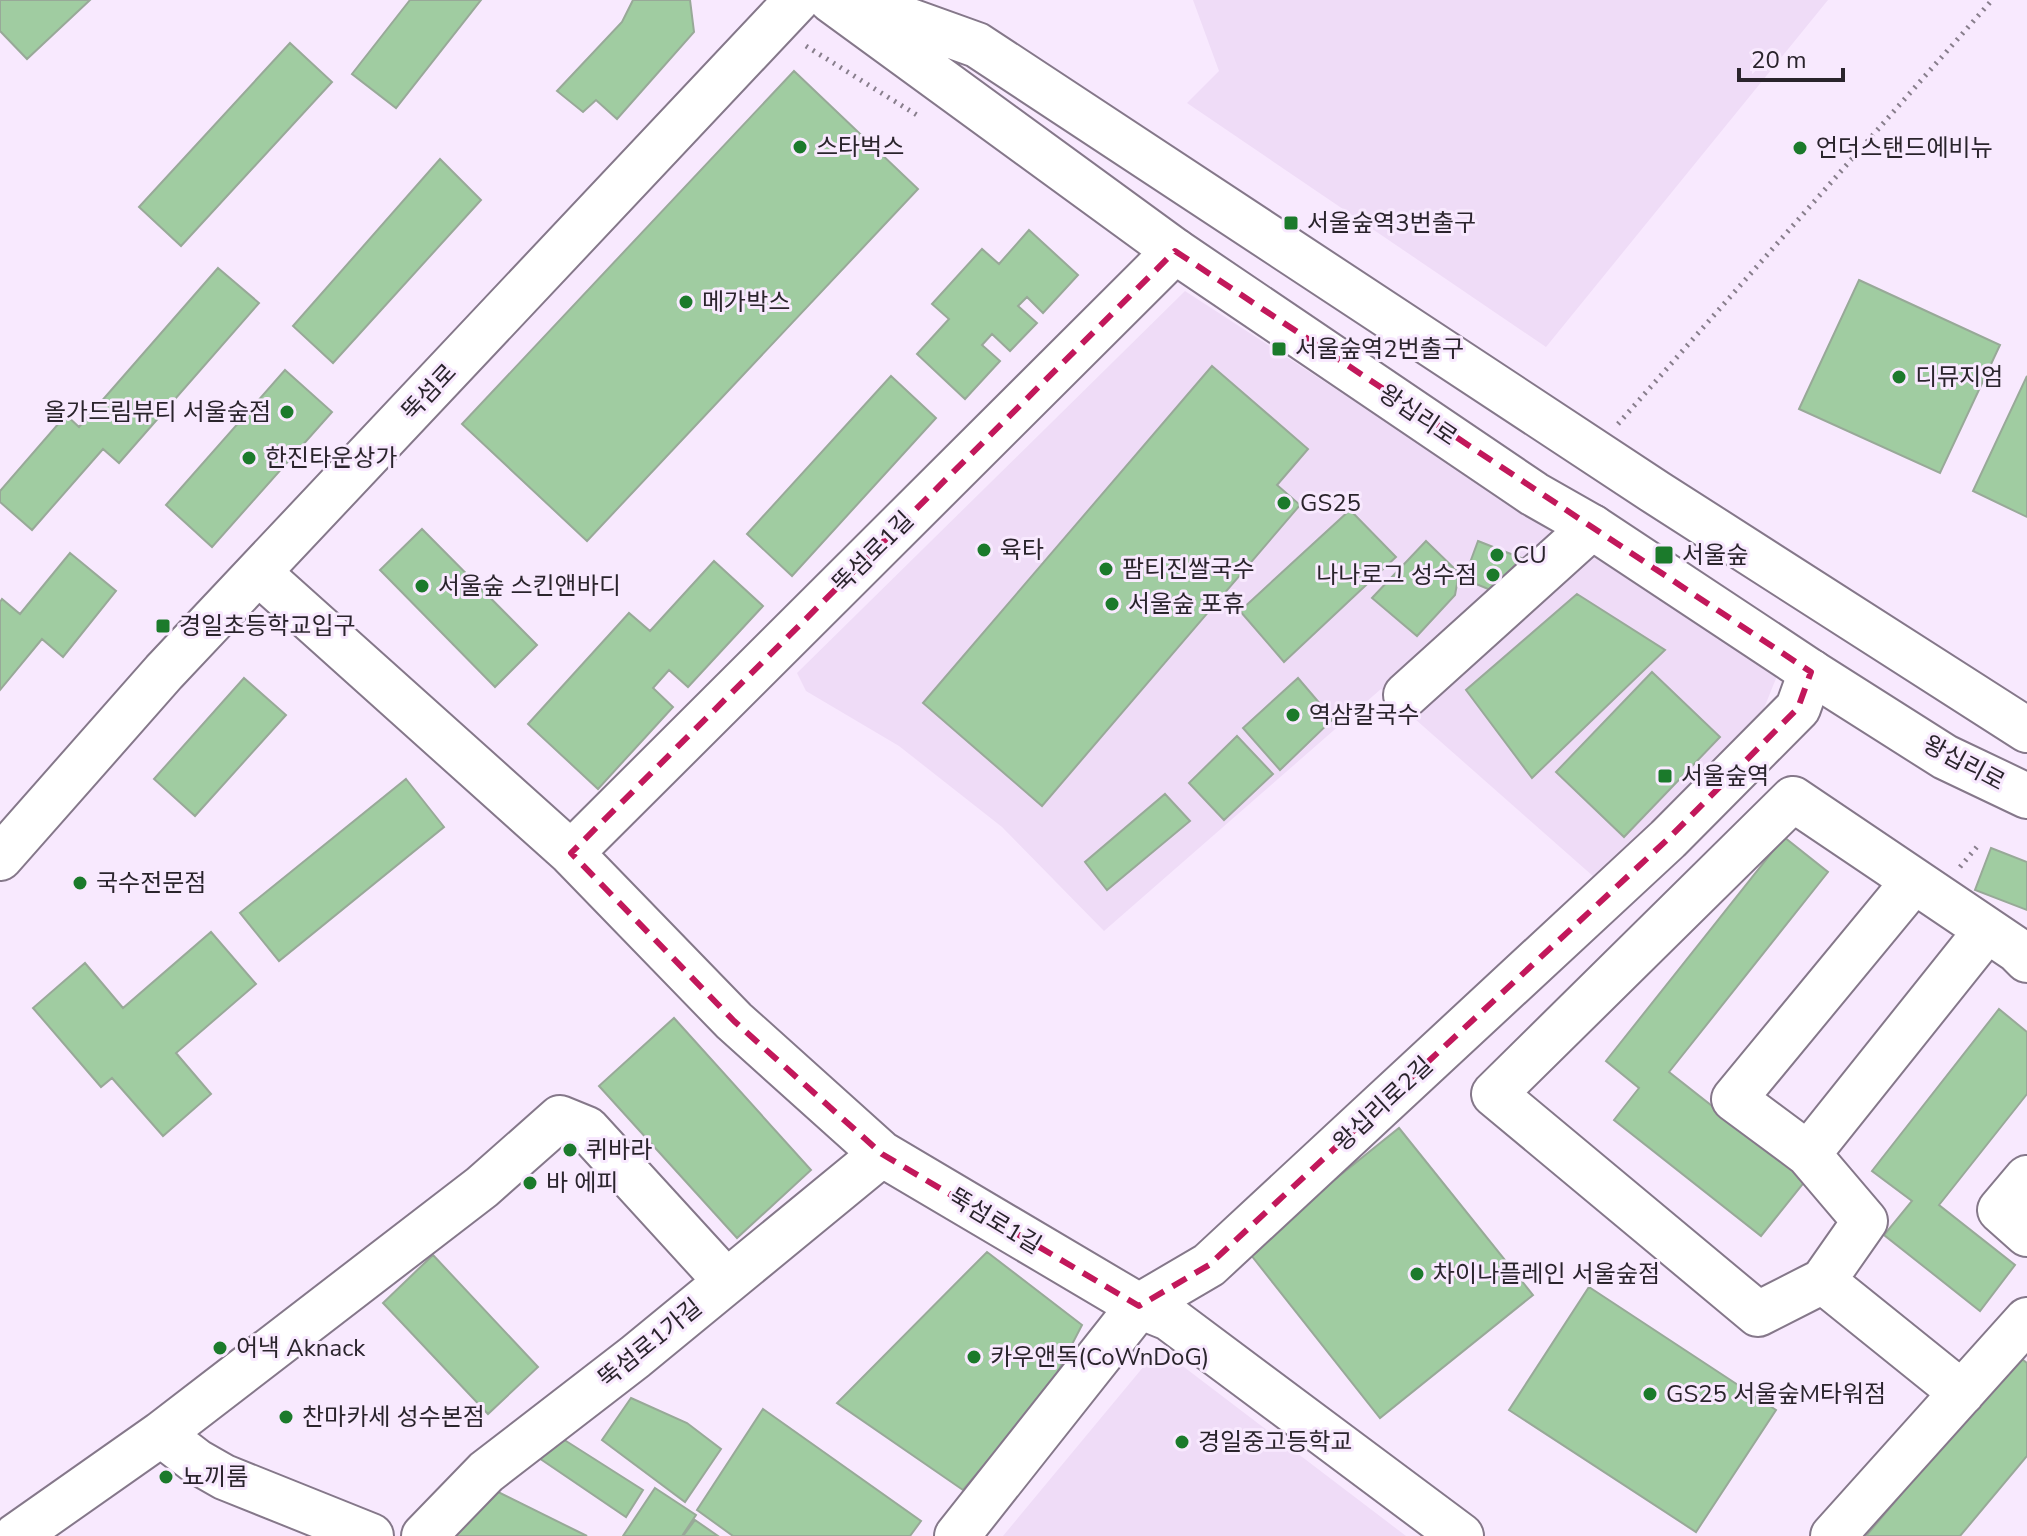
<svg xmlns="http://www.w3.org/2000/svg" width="2027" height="1536" font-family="'Nunito Sans','Noto Sans KR',sans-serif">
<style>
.built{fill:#efdcf7}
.building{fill:#a0cca1;stroke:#98a998;stroke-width:2}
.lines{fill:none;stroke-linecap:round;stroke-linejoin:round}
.minor-casing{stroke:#85788a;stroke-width:48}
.major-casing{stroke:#85788a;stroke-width:48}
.path{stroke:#887e8c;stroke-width:5;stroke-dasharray:2 6;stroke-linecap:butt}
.minor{stroke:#fff;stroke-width:44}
.major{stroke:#fff;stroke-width:44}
.marked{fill:none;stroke:#c2185b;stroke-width:6;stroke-dasharray:16 10;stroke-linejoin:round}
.poi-dot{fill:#1b7a2b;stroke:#f8e9fe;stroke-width:3}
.labels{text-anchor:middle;stroke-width:6;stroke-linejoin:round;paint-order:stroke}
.poi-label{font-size:24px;fill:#2a242c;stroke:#f8e9fe;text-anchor:start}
.street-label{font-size:24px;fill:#2a242c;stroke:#f8e9fe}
</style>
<rect width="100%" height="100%" fill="#f8e9fe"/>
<path class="built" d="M1193,0H1828L1546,347L1187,103L1219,71Z
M1185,291L1777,676L1756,728L1594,877L1381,689L1104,931L1002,827L899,746L806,691L797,673Z
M1159,1348L1406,1536H1003Z"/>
<path class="building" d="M0,0H90L27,59L0,31Z
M410,0H481L396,108L352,74Z
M633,0H690L694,32L617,119L596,100L583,112L557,91L622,22Z
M290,43L332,82L181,246L139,207Z
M794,71L918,189L587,541L462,424Z
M440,159L481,200L333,363L293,326Z
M1029,230L1078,275L1043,313L1027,297L1018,306L1037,323L1010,351L992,334L982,345L1000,361L965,399L917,354L949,319L932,304L982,249L999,264Z
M218,268L259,303L119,463L103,449L32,530L0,502V491L66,415L79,427Z
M1859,280L2000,345L1940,473L1799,409Z
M1212,366L1308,449L1277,485L1300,505L1042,806L923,703Z
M285,370L332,412L212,547L166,505Z
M891,376L936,418L792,576L747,534Z
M2027,376V517L1973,491Z
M1350,510L1396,557L1284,662L1240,611Z
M422,529L537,645L495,687L380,570Z
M1426,541L1459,573L1455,595L1417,636L1372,598Z
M1478,541L1521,558L1493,591L1464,579Z
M70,553L116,591L63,657L42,639L0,690V602L2,599L20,614Z
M714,561L763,606L688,687L669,670L653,688L673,707L598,789L528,724L629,613L650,631Z
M1577,594L1665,650L1532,778L1466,690Z
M1652,672L1720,737L1624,837L1556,772Z
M244,678L286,715L195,816L154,779Z
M1298,678L1333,719L1280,770L1243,728Z
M1237,736L1273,774L1224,820L1189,783Z
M406,779L444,827L279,961L240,913Z
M1165,794L1190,821L1107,890L1085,862Z
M1784,837L1828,872L1669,1072L1806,1180L1761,1236L1614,1120L1639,1088L1606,1061Z
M1991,848L2027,862V910L1975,890Z
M211,932L256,984L176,1053L211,1094L163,1136L112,1078L101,1087L33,1008L85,963L123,1008Z
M1999,1009L2027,1032V1094L1939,1205L2015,1265L1980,1311L1884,1235L1912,1201L1872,1171Z
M674,1018L811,1170L737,1238L599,1086Z
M1399,1128L1533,1295L1380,1418L1247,1250Z
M987,1252L1082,1325L1049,1389L963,1490L837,1403Z
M433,1255L538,1367L488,1414L383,1303Z
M1589,1287L1776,1410L1696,1532L1509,1410Z
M2018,1356L2027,1363V1456L1960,1536H1866Z
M631,1398L687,1423L721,1449L685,1502L602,1440Z
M763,1409L921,1521L910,1536H733L697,1510Z
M555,1434L643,1490L626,1517L539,1458Z
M484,1485L587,1536H438Z
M655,1488L696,1515L682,1536H623Z
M695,1520L718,1536H683Z"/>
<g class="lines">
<g class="minor-casing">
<path id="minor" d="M259,573L571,853L734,1021L882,1154L1139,1306L1169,1318L1461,1536
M1406,695L1592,527
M571,853L1175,251
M1808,1154L1734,1099L1914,881
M2027,1178L2000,1210L2027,1234
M1823,1281L1758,1314L1494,1094L1793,799L2017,950L2027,960
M1962,1393L1823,1281L1865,1221L1808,1154L1987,930
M161,1434L482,1187L560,1118L587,1129L726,1281
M16,1536L161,1434L196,1461L224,1477L371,1536
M424,1536L486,1472L635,1357L882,1154
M957,1536L1139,1306L1209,1265L1668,839L1798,708L1811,672
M1833,1536L2027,1320"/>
</g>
<g class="major-casing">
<path id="major" d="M831,0L1175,251L1534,494L1592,527L1811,672L1945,757L2027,796
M860,3L977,45L1657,493L2027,730
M0,858L164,672L797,0"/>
</g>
<path class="path" d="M806,46L920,117
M1618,424L1992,0
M1960,867L1980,843"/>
<use href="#minor" class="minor"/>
<use href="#major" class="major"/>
</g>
<path class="marked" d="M1175,251L1811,672L1798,708L1668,839L1209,1265L1139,1306L882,1154L734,1021L571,853Z"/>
<g class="poi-dot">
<circle cx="800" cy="147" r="8"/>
<circle cx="1800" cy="148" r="8"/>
<rect x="1283" y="215" width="16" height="16" rx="4"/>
<circle cx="686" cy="302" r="8"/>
<rect x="1271" y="341" width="16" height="16" rx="4"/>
<circle cx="1899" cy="377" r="8"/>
<circle cx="287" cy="412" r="8"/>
<circle cx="249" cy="458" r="8"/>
<circle cx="1284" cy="503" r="8"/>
<circle cx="984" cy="550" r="8"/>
<circle cx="1497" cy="555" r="8"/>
<rect x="1654" y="545" width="20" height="20" rx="4"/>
<circle cx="1106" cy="569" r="8"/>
<circle cx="1493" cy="575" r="8"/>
<circle cx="422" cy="586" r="8"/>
<circle cx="1112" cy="604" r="8"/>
<rect x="155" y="618" width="16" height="16" rx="4"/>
<circle cx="1293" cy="715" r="8"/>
<rect x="1657" y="768" width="16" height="16" rx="4"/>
<circle cx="80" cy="883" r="8"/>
<circle cx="570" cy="1150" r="8"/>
<circle cx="530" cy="1183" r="8"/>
<circle cx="1417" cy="1274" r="8"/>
<circle cx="220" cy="1348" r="8"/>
<circle cx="974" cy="1357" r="8"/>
<circle cx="1650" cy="1394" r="8"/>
<circle cx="286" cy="1417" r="8"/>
<circle cx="1182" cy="1442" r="8"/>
<circle cx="166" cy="1477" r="8"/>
</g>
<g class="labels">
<g class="poi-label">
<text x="816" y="155">스타벅스</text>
<text x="1816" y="156">언더스탠드에비뉴</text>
<text x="1307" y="231">서울숲역3번출구</text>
<text x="702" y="310">메가박스</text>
<text x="1295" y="357">서울숲역2번출구</text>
<text x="1915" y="385">디뮤지엄</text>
<text x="271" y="420" text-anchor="end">올가드림뷰티 서울숲점</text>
<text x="265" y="466">한진타운상가</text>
<text x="1300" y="511">GS25</text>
<text x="1000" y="558">육타</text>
<text x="1513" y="563">CU</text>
<text x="1682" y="563">서울숲</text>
<text x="1122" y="577">팜티진쌀국수</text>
<text x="1477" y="583" text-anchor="end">나나로그 성수점</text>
<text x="438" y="594">서울숲 스킨앤바디</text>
<text x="1128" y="612">서울숲 포휴</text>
<text x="179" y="634">경일초등학교입구</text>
<text x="1309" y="723">역삼칼국수</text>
<text x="1681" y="784">서울숲역</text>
<text x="96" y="891">국수전문점</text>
<text x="586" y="1158">퀴바라</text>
<text x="546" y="1191">바 에피</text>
<text x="1433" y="1282">차이나플레인 서울숲점</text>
<text x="236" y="1356">어낵 Aknack</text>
<text x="990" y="1365">카우앤독(CoWnDoG)</text>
<text x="1666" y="1402">GS25 서울숲M타워점</text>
<text x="302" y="1425">찬마카세 성수본점</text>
<text x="1198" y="1450">경일중고등학교</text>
<text x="182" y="1485">뇨끼룸</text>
</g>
<g class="street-label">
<text transform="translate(429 392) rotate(-47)" y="8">뚝섬로</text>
<text transform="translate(1418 415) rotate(34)" y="8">왕십리로</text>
<text transform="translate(873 552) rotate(-45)" y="8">뚝섬로1길</text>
<text transform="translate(1964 763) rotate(28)" y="8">왕십리로</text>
<text transform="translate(1383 1104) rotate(-43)" y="8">왕십리로2길</text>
<text transform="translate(995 1221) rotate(31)" y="8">뚝섬로1길</text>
<text transform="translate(650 1343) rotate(-39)" y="8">뚝섬로1가길</text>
</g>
</g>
<path d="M1739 68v12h104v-12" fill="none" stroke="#2a242c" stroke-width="4"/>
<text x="1751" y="68" font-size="24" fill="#2a242c" stroke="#f8e9fe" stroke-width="6" paint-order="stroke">20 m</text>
</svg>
